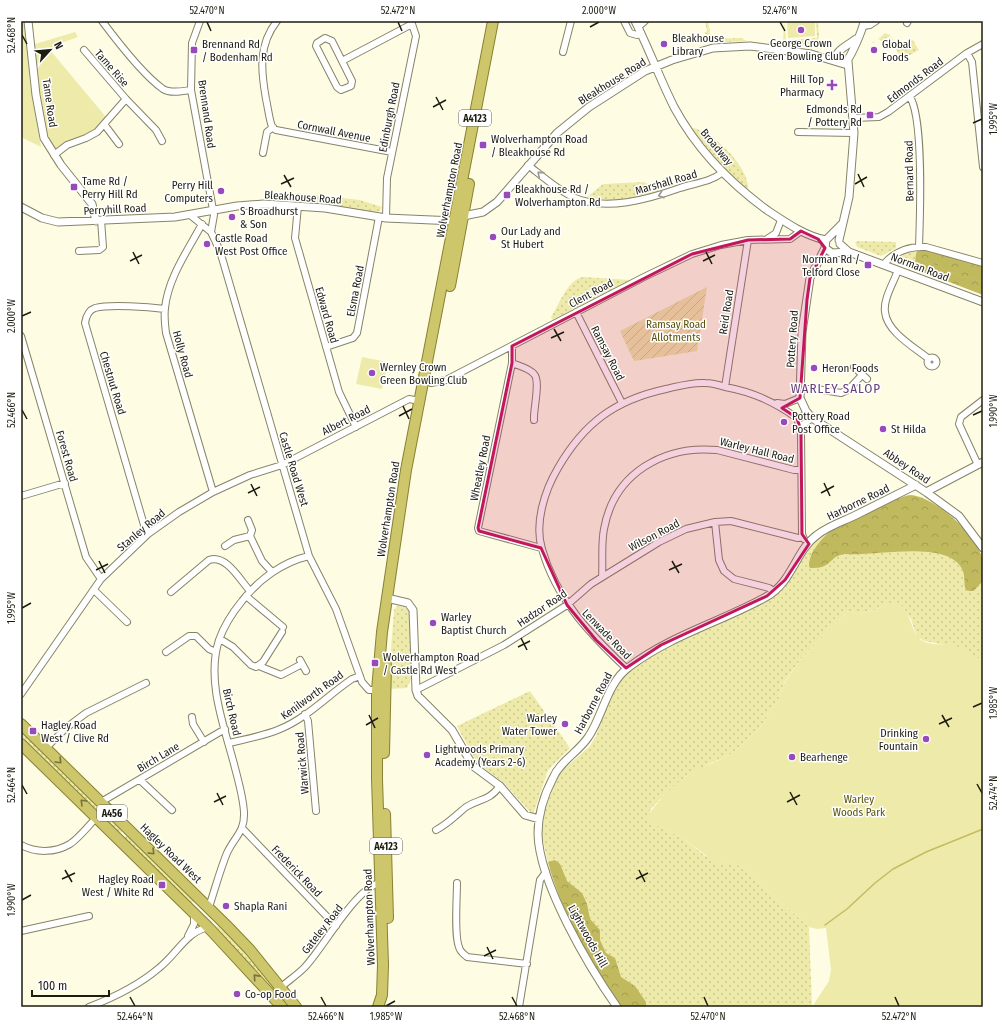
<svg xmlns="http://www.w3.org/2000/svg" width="1004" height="1028" font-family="'Fira Sans Condensed',sans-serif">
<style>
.grass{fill:url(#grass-dots)}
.forest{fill:url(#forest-crowns)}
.park{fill:#eeeaaa}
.garden{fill:url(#garden-furrows)}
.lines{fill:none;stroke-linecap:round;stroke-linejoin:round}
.stream{stroke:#c4bc61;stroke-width:1.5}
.minor-casing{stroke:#868468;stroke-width:8}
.tertiary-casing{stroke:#868468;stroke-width:9}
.trunk-casing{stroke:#888133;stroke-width:12}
.minor{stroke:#fff;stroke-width:6}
.tertiary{stroke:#fff;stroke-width:7}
.trunk{stroke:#cec66a;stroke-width:10}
.oneway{stroke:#999994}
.oneway2{stroke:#76713e}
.marked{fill:#c2185b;fill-opacity:0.2;stroke:#c2185b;stroke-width:3;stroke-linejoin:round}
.ticks{fill:none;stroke:#1d1c11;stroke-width:1.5}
.poi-dot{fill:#9849ba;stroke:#fff;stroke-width:1.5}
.labels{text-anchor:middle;stroke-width:3;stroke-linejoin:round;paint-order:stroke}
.shield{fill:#fff;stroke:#616058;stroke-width:1}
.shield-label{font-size:10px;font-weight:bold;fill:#1d1c11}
.poi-label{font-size:11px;fill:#1d1c11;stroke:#fff;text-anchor:start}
.street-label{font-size:11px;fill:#1d1c11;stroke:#fff}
.park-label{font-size:11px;fill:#58520a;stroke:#fff}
.quarter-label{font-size:13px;letter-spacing:1px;fill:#653e77;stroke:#fff}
.neatline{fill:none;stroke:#1d1c11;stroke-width:1.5}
.ticks-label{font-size:10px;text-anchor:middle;fill:#1d1c11}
</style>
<defs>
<pattern id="grass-dots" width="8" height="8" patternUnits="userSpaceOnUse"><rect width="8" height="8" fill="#eeeaaa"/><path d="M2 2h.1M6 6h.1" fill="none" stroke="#ccc891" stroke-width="1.8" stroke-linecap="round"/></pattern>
<pattern id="forest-crowns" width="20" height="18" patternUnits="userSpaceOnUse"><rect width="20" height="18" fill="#c1b95d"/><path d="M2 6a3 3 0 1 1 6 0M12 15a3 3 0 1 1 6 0" fill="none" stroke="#a59e50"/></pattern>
<pattern id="garden-furrows" width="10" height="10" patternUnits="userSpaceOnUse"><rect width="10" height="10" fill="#eeeaaa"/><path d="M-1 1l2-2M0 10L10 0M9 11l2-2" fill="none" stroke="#ccc891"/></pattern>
</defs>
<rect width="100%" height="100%" fill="#fefde4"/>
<path class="grass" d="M705,21H708L711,39L741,38L747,41L703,43L700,42V40L703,42L708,35L704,33L707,31Z
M784,21L786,40L817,38L816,23H818L819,37L816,47L783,44Z
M885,33L890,35L897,47L912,39L919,50L901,60L890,36L881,41L879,39L873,43L872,42H875Z
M691,128C712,129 752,170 748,191L726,171Z
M644,182L658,190L659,193L617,201L586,198L603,184Z
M298,193L360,200L382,207L380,211L375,212L320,204L307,198L286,200L285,195Z
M859,241L896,242V248L881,256L857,247L855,242Z
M917,251C915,256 915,265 918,270L897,263L898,258L903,254Z
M583,277L631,280L552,320L551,317C559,305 568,279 583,277Z
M907,495C936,493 972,535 983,559V661L957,647L924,641L917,637L911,619L899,603C881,603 867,619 848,611L800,660L784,683L778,701L759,729L735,751L722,759L713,762L685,777L664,795L650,810L654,824L683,838L704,855L723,864L729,862L740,866L809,927L812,1007H620L585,950L566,913L550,872L542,836V823L544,808L555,781L564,769L590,746L596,736L613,691L624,675L650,656L680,640L783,587L810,546L823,533Z
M397,606L405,607L411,614V679L407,688L388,689L394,610Z
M530,691L570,748L548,770L533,815L504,783L477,763L457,726Z
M21,729L124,830L119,834L22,740Z
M128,834L195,900L191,904L123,839Z
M218,925L220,926L252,960L290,1007H286L215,929Z"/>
<path class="forest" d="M924,250L983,265V295L918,270C914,265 915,256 917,251Z
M911,495C936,498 975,533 982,557C985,564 983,575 983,582C975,586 977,594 966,590C963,583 966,576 962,569C947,539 873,557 845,554C833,556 835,559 826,565C822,568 815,568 810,568L809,566C809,551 824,536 835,527C846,520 899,496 911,495Z
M555,860L560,864L567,881L582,893L587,904L590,919L600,930V940L606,953L615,958L621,977L635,986L646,1002V1007H620C591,961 562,914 548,862Z"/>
<path class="park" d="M21,21H25L30,82L41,147L21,137Z
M787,21H815V36L788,38Z
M75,32L78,37L61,43L50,50L106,117L96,131L56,149C39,142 37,63 35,44Z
M362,357L388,362L382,389L356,384Z
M895,601C910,607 910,627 918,637C925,647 945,643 956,646C966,649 974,657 983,661V1007H812L829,981L831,970L826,928L817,929L809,927L740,866L729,862L720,866L683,838L650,822L647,816L664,795L678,782L696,770L722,759L735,751L759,729L778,701L784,684L800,660L848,611C865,618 879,607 895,601Z"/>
<path class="garden" d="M707,287L697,351L634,361L620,331Z"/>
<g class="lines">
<path class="stream" d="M917,258L963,277H972L983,282
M825,925L847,909L875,883L893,869L926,852L983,829"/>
<g class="minor-casing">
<path id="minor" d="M102,21C117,41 143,75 163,89C171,94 183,91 191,90
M200,21L192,43L191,90L214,215L211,232
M277,21C258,45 261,71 266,99C268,108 269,118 272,127L276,130L392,152
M624,21L630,33L637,35L641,33
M907,23L908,21
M863,26L870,25L876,21
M638,27L645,21
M325,38L332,41L352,81L351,86L341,90L337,87L316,46L317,43Z
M84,50L126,99L156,130L162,141
M563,52L571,21
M967,53L972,62L983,167
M342,61L412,24
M910,97C924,119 920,217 919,247
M853,118L879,117L888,112L967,53L983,44
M104,124L119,144
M798,132L854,133
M263,153L267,132L273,127
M54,155L67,145L86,138L97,132L126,99
M528,165C542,176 556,189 573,197C605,212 649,199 680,188C695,183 711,182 723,172
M298,206L295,238L339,392L356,427
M190,215L211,232L220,251L309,556L336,609L362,682L369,690H379
M386,218L387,178L416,36L411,21
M202,224C188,250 168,278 165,308C164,316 165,325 166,333L213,492
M767,239L776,233L781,220
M79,251L99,250L103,247L101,220
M884,264C895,251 909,246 926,247L983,263
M898,270C894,282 883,299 885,312C887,332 914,347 929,359
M576,312L622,403
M21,336L86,557L101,579
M512,346V363L478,528L479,531L541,548
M326,347L353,338L357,333L379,217
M927.5 362a4.5 4.5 0 1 1 9 0a4.5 4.5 0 1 1-9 0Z
M512,363C519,366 529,368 534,374C541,381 533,410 534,420
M854,367L867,379
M431,383L446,380L644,277L692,254L721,245L748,240L790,239L801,231
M725,387L748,240
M800,389H817L841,393L848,390L862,375
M777,403L785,404L800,398
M797,418L801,431L802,534L804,539
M801,431L804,424L812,418
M978,465L959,424L961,417L983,400
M21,496L65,483
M715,522L719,560L724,571L734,579L769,588L774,591
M148,534L144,525L85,323C86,317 89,310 95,308C110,304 149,307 165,309
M250,536L262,561L272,572
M225,546L234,540L250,536L252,530L248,520
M602,577C603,561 601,544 604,529C614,473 664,445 717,450L794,470H801
M94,590L127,622
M171,592L209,560C226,554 240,580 250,591
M246,596L283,627
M220,639L233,647L251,665L256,667L263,662L282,632
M166,652L189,636H196L209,649L216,652
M300,660L306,671
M259,666L281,675L302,664
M626,668C590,634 556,599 542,549C534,523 545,490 558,468C584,423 615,400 666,389C679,386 692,382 705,383C711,383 719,385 725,387C753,392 774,402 797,418L808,414
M416,690L504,645L567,605L591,584L659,542L686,529L715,522L731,521L798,538L803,537
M21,694L101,579L148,534L179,512L213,492L250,475L282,465L409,399L420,401
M305,714L308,721L316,811
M192,717L193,724L204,742
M229,743C246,739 264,736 280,729C307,718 328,695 352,679L360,676
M46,748L66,728L86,713L146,683
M140,780L172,810
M101,802L225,729
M243,829L336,926
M436,830C448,824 456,815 466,807C480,798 488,802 500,786
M21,845C36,853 55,853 70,844C80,837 89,825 97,817
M457,883C457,899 454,935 459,947C460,952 464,954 467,957L527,964
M209,907C215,889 220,870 227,853C235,836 245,832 244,812C243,796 238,780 234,764C224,726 206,680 219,640C224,626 233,612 242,601C259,579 283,562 309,556
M21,931L89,916
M188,936L194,924V913
M280,988C288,981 297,975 304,968C322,950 356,887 380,883
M89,1007C115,997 138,986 159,968C177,954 185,933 208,927
M519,1007L540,880L546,872"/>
</g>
<g class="tertiary-casing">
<path id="tertiary" d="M28,21L36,95L44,138L61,165L92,204L96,221
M635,21C649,49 660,79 674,107C696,148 730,183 767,210C785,222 805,236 826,240
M836,61C833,51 849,45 856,39
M21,207L42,218L58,222L175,217L237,206L264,204L325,208L386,218L455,221L468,215L483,212L497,202L557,133L589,107L645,71L672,60L713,48L750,46L811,54L844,64C850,60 863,29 864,21
M842,224L826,240L825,248L832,253L849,252
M839,240L849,197L854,133L848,61
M840,244L849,252L983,302
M825,248L810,278L802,332L800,398L806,411L812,418L926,492L959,516L983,548
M926,492L983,462
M391,599L408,603L413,610L416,690L418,696L452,730L473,766L500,786L525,815L539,819
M617,1007C589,967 539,883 538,834C538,815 544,795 553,778C560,761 579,752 589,736C603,715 607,683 629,667C671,635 721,622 766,597C793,582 795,551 817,535C828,526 844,521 856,515C876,505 896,495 916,485"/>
</g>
<g class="trunk-casing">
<path id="trunk" d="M450,286L469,184
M21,724L226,925L250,950L296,1007
M21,744L208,927L282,1007
M384,753L386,665
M385,814L388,918
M378,1007L382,995L383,965L377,779V690L382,632L406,470L493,21"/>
</g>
<use href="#minor" class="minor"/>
<use href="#tertiary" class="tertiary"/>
<use href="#trunk" class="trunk"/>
</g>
<defs><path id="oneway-chevron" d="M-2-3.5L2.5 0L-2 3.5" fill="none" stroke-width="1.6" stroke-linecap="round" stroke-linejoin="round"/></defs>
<g class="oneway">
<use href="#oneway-chevron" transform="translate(540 174) rotate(-140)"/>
<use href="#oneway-chevron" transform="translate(661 195) rotate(162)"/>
</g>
<g class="oneway2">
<use href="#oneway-chevron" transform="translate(59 761) rotate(45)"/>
<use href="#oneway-chevron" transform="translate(83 802) rotate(-135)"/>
<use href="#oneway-chevron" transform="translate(152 852) rotate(45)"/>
<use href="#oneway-chevron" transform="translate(256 977) rotate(-132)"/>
</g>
<path class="marked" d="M801,231L818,239L825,248L810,278L807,300L800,398L782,408L797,418L801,431L802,534L809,544L785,580L767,596L661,645L626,668L596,640L567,605L541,548L479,531L478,528L512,363V346L692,254L748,240L790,239Z"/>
<path class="ticks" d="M207,22L211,31M398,22L402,31M780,22L785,31M590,27L599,22M22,35L27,44M436,97L443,110M433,107L446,100M973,123L982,119M858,174L864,187M284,175L291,187M281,184L294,178M855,184L867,177M133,252L139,264M706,252L712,264M130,261L142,255M703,261L715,255M22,316L31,312M554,329L561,341M551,338L564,332M403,406L409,419M22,410L27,419M973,415L982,411M399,416L412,409M824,483L830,496M251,484L257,496M248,493L260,487M821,493L834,486M99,561L105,573M672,561L679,573M96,570L108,564M669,570L682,564M22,608L31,603M521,638L527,650M518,647L530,641M973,707L982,703M369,715L375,728M942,715L949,727M939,724L952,718M366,725L378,718M977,784L982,793M22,785L27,794M790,792L797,805M217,793L223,805M214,802L226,796M787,802L800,795M65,870L72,882M639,870L645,882M62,879L75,873M636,879L648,873M22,900L31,895M487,947L493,959M484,956L496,950M130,997L135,1006M321,997L326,1006M512,997L517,1006M704,997L708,1006M895,997L899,1006M386,1006L395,1001"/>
<g class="poi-dot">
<circle cx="801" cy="30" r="4"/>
<circle cx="664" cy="44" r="4"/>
<rect x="190" y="46" width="8" height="8" rx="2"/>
<circle cx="874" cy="50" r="4"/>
<path d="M830 79h4v4h4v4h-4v4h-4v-4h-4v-4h4z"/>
<rect x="866" y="111" width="8" height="8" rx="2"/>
<rect x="479" y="141" width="8" height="8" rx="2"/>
<rect x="70" y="183" width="8" height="8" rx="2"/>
<circle cx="221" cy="191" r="4"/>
<rect x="503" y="191" width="8" height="8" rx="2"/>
<circle cx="232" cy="217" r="4"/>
<circle cx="493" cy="237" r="4"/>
<circle cx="207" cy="244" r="4"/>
<rect x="864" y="261" width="8" height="8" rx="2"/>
<circle cx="814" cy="368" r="4"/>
<circle cx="372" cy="373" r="4"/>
<circle cx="784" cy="422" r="4"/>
<circle cx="883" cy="429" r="4"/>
<circle cx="433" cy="623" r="4"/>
<rect x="371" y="659" width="8" height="8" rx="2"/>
<circle cx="565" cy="724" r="4"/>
<rect x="29" y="727" width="8" height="8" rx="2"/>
<circle cx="926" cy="739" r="4"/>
<circle cx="427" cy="755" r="4"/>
<circle cx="792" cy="757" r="4"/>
<rect x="158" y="881" width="8" height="8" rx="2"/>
<circle cx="226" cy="906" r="4"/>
<circle cx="237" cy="994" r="4"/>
</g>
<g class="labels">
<g class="shield">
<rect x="459" y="110" width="32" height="16" rx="3"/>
<rect x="97" y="805" width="30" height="16" rx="3"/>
<rect x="370" y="838" width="32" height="16" rx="3"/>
</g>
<g class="shield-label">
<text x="475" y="122">A4123</text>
<text x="112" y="817">A456</text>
<text x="386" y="850">A4123</text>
</g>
<g class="poi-label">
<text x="672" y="42">Bleakhouse<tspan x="672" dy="13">Library</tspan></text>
<text x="801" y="47" text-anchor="middle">George Crown<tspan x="801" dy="13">Green Bowling Club</tspan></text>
<text x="202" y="48">Brennand Rd<tspan x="202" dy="13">/ Bodenham Rd</tspan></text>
<text x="882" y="48">Global<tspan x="882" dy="13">Foods</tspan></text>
<text x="824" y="83" text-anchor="end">Hill Top<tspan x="824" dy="13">Pharmacy</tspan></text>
<text x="862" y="113" text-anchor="end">Edmonds Rd<tspan x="862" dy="13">/ Pottery Rd</tspan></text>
<text x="491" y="143">Wolverhampton Road<tspan x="491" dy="13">/ Bleakhouse Rd</tspan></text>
<text x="82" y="185">Tame Rd /<tspan x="82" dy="13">Perry Hill Rd</tspan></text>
<text x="213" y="189" text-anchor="end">Perry Hill<tspan x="213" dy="13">Computers</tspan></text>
<text x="515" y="193">Bleakhouse Rd /<tspan x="515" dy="13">Wolverhampton Rd</tspan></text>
<text x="240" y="215">S Broadhurst<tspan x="240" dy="13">&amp; Son</tspan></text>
<text x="501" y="235">Our Lady and<tspan x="501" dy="13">St Hubert</tspan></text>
<text x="215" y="242">Castle Road<tspan x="215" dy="13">West Post Office</tspan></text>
<text x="860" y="263" text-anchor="end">Norman Rd /<tspan x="860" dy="13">Telford Close</tspan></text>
<text x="380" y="371">Wernley Crown<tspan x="380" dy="13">Green Bowling Club</tspan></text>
<text x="822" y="372">Heron Foods</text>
<text x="792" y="420">Pottery Road<tspan x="792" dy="13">Post Office</tspan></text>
<text x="891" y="433">St Hilda</text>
<text x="441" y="621">Warley<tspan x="441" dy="13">Baptist Church</tspan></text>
<text x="383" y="661">Wolverhampton Road<tspan x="383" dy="13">/ Castle Rd West</tspan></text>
<text x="557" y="722" text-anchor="end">Warley<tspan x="557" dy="13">Water Tower</tspan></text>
<text x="41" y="729">Hagley Road<tspan x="41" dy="13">West / Clive Rd</tspan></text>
<text x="918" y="737" text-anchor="end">Drinking<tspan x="918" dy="13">Fountain</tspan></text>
<text x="435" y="753">Lightwoods Primary<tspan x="435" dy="13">Academy (Years 2-6)</tspan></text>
<text x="800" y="761">Bearhenge</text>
<text x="154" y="883" text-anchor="end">Hagley Road<tspan x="154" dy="13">West / White Rd</tspan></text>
<text x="234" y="910">Shapla Rani</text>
<text x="245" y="998">Co-op Food</text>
</g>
<g class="street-label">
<text transform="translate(112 68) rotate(49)" y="4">Tame Rise</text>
<text transform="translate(915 80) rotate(-37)" y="4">Edmonds Road</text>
<text transform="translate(612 81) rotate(-32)" y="4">Bleakhouse Road</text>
<text transform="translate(50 103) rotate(82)" y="4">Tame Road</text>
<text transform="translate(207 114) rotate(82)" y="4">Brennand Road</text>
<text transform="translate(389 117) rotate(-79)" y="4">Edinburgh Road</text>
<text transform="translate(334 131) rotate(11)" y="4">Cornwall Avenue</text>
<text transform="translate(717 147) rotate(50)" y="4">Broadway</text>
<text transform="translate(909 171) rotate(-91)" y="4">Bernard Road</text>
<text transform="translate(666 182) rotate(-16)" y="4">Marshall Road</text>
<text transform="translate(449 190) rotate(-79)" y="4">Wolverhampton Road</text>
<text transform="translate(303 197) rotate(4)" y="4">Bleakhouse Road</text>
<text transform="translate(115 209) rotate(-3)" y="4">Perryhill Road</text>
<text transform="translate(920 267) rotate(21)" y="4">Norman Road</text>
<text transform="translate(355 291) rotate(-79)" y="4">Elsma Road</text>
<text transform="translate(591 293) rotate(-28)" y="4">Clent Road</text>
<text transform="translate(726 312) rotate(-81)" y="4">Reid Road</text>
<text transform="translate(327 315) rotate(74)" y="4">Edward Road</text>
<text transform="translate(792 339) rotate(-86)" y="4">Pottery Road</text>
<text transform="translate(608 353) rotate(63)" y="4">Ramsay Road</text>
<text transform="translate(183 354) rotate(75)" y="4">Holly Road</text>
<text transform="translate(113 383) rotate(73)" y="4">Chestnut Road</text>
<text transform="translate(346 420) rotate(-27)" y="4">Albert Road</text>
<text transform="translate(757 450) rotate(14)" y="4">Warley Hall Road</text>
<text transform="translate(67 456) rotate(74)" y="4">Forest Road</text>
<text transform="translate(907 466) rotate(34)" y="4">Abbey Road</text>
<text transform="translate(480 468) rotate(-79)" y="4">Wheatley Road</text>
<text transform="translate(294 469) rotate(73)" y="4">Castle Road West</text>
<text transform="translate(858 502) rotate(-26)" y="4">Harborne Road</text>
<text transform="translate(388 509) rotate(-81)" y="4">Wolverhampton Road</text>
<text transform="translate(141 530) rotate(-40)" y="4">Stanley Road</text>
<text transform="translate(654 535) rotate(-28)" y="4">Wilson Road</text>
<text transform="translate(542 608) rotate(-34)" y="4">Hadzor Road</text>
<text transform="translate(607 634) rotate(46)" y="4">Lenwade Road</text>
<text transform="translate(312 695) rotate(-36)" y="4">Kenilworth Road</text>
<text transform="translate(593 703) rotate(-62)" y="4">Harborne Road</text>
<text transform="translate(232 712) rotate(77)" y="4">Birch Road</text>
<text transform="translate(158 757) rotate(-31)" y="4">Birch Lane</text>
<text transform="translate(302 763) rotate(-95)" y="4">Warwick Road</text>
<text transform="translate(171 853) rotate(44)" y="4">Hagley Road West</text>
<text transform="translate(297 871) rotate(46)" y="4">Frederick Road</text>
<text transform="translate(369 917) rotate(-92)" y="4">Wolverhampton Road</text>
<text transform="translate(322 929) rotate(-52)" y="4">Gateley Road</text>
<text transform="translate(588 936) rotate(61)" y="4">Lightwoods Hill</text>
</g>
<g class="park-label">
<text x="676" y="328">Ramsay Road<tspan x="676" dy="13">Allotments</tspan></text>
<text x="859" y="803">Warley<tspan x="859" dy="13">Woods Park</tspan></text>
</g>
<g class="quarter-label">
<text x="836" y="393">WARLEY SALOP</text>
</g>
</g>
<rect width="1004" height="1028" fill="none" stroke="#ffffff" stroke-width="44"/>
<g transform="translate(50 50) rotate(63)" stroke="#ffffff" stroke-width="3" paint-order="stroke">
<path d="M0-3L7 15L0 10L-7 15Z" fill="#1d1c11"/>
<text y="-6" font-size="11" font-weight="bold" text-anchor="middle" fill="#1d1c11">N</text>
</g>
<path d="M32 990v6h77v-6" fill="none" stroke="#1d1c11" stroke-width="2"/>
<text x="38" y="990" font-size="12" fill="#1d1c11" stroke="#ffffff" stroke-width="3" paint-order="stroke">100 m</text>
<rect x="22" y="22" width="960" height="984" class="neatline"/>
<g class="ticks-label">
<text x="207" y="14">52.470°N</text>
<text x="398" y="14">52.472°N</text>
<text x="599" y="14">2.000°W</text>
<text x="780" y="14">52.476°N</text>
<text transform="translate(11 35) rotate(-90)" y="4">52.468°N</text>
<text transform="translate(993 119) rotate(-90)" y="4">1.995°W</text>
<text transform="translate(11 316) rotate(-90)" y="4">2.000°W</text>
<text transform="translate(11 410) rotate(-90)" y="4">52.466°N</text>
<text transform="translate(993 411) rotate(-90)" y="4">1.990°W</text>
<text transform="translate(11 608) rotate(-90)" y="4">1.995°W</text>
<text transform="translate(993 703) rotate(-90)" y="4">1.985°W</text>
<text transform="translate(11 785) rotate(-90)" y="4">52.464°N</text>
<text transform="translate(993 793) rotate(-90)" y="4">52.474°N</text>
<text transform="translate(11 900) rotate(-90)" y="4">1.990°W</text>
<text x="135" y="1020">52.464°N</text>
<text x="326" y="1020">52.466°N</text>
<text x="386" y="1020">1.985°W</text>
<text x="517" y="1020">52.468°N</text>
<text x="708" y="1020">52.470°N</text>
<text x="899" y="1020">52.472°N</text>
</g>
</svg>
